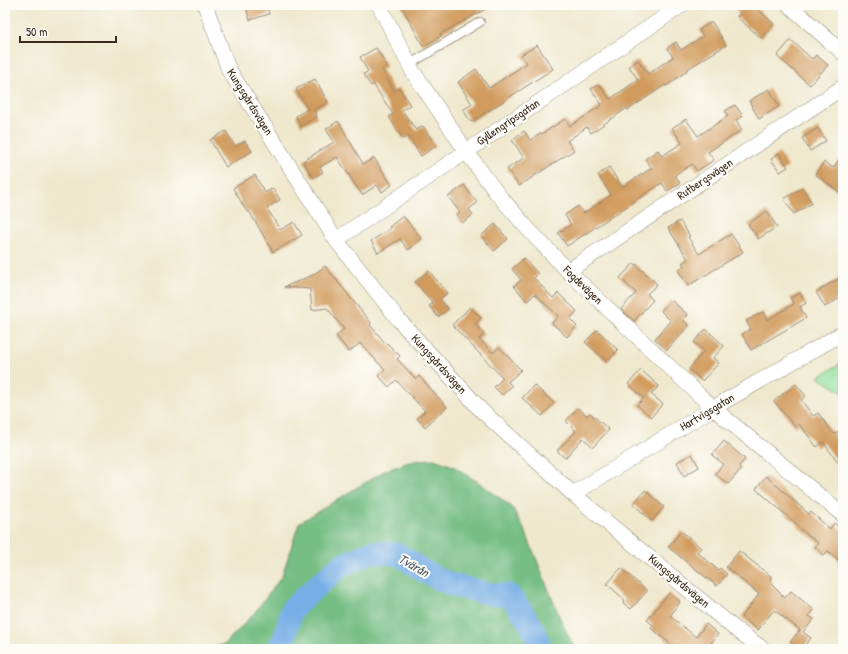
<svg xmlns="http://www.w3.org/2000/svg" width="848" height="654" font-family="'Patrick Hand',sans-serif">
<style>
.green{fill:#93e09d;stroke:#67855e}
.forest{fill:#76be84;stroke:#587451}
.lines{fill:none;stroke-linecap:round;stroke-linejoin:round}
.river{stroke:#76aee5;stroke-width:23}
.building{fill:#d19b5d}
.lane-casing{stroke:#958976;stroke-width:10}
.street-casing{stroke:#958976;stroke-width:16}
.lane{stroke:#fff;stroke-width:8}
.street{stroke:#fff;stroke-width:15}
.labels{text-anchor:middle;stroke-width:4;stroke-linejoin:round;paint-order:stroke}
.street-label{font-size:12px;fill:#3b2a1e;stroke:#fdfcf7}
.water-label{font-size:13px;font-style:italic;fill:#505864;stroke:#fdfcf7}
</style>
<rect width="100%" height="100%" fill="#fdfcf7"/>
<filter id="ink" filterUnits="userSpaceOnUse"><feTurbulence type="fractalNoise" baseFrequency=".025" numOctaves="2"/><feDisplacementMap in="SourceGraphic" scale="8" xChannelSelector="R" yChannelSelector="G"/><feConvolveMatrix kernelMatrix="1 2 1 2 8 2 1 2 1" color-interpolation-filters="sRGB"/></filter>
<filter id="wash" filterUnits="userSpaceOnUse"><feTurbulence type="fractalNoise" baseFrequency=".012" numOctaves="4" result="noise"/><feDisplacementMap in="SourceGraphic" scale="16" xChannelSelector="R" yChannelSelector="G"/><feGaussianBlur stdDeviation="0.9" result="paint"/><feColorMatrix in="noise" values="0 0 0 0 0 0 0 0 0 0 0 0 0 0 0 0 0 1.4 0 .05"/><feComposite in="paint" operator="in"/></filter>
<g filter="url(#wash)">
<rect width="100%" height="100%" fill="#efe8cd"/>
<path class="green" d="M843,362V393L818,377Z"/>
<path class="forest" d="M434,459L453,466L481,484L512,507L526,533L562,623L575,649H206L225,644L255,612L282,576L299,523L384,471L412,461Z"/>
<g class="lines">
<path class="river" d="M278,649L284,639L292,609L317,586L342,565L371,552L398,554L425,572L452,585L490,594L509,595C523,612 535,628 541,649"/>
</g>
<g id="blocks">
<path class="building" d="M245,5H266L269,14L250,20Z
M401,5H493L440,34L441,36L423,46Z
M731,5H753L774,24L761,38L737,17L740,13Z
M712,22L726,45L686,70L687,71L666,86L665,85L628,110L627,108L591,133L587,127L567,141L574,150L519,186L507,169L524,158L512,140L524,131L530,140L541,133L542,134L565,119L570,126L602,105L591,89L599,84L610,99L638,80L629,66L638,60L648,74L673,57L667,48L676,42L681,50L703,36L699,30Z
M791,40L812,59L816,55L828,65L810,85L777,56Z
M537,45L553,69L471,122L463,110L472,104L458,82L476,69L489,88L527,63L521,55Z
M376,48L387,66L382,70L394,91L399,88L410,105L402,110L416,130L423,126L436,146L421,156L408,136L403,139L389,117L393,114L373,84L371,86L363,74L368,72L360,57Z
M315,79L328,102L314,110L317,117L301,126L296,116L308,109L296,89Z
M769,89L779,106L759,119L749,101Z
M735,105L743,116L736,120L742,130L708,152L714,160L697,171L692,164L675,175L680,183L667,191L662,183L567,246L558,233L571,225L565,215L578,206L584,213L611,195L598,175L609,167L622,187L652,168L645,159L658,150L662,156L682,143L672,128L686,119L698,136L728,116L725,111Z
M338,121L363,164L374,158L392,185L382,192L377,185L362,195L337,157L320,167L323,172L313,178L303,161L334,142L326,129Z
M818,128L826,141L810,151L802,138Z
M226,131L235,146L245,141L252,151L226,167L210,140Z
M779,153L788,167L780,172L771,159Z
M843,154V195L815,174L824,162L833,168Z
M255,175L265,193L273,188L280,200L267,208L280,230L294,222L302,235L273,252L249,211L247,212L233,188Z
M464,185L477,203L469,209L473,215L462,223L456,215L460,212L448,197Z
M802,188L812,203L794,214L784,199Z
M767,211L777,227L758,239L748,224Z
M403,216L422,239L408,250L400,239L378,253L371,241L391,228L389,227Z
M680,221L690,236L688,237L699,254L731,234L743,252L688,286L678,270L684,266L682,263L688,259L668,228Z
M495,224L508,239L494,251L481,236Z
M524,258L538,274L534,278L553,298L558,293L577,311L570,319L577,326L567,337L552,323L558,316L535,294L527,301L514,286L521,280L512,269Z
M634,263L657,284L647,294L653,300L634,321L621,309L636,293L620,278Z
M325,266L371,323L370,325L386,344L387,343L400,356L397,359L416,379L419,376L447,407L425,427L417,418L425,411L396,380L389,387L378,375L385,370L360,343L349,352L336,336L344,329L327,308L312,310L310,289L284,287L313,275Z
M429,271L447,293L440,299L448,309L438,317L429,306L433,303L415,282Z
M843,276V296L825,307L816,292Z
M800,293L806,303L800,307L806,318L751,350L742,334L751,329L746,321L763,312L767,320L794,304L790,298Z
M671,300L688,315L683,320L689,325L667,350L655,339L671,321L661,311Z
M470,307L481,318L475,324L484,334L479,339L493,353L499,347L521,370L508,382L512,386L502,395L494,387L503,378L452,325Z
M706,329L724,346L713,358L719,363L702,381L689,369L704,351L694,342Z
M597,330L618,350L607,362L585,342Z
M641,370L659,386L651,394L663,404L651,417L637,405L644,398L628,384Z
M796,384L806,396L801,400L813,416L818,413L834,434L843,428V469L823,442L817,447L799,424L795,427L774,401Z
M534,385L554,403L542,416L522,398Z
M578,408L587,416L590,413L609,430L593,447L583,438L565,458L557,451L576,431L566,421Z
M724,441L745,459L739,466L741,469L728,484L715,474L723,464L712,455Z
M692,454L699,467L684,476L677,462Z
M766,476L809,514L811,512L830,529L834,523L843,531V564L828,551L824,555L815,547L818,543L798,527L799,526L756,489Z
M645,490L664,507L652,521L633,504Z
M681,531L701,548L697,552L718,570L720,568L727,574L717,586L668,547Z
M739,551L772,577L770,578L772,582L771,584L785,598L791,591L814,610L809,616L814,619L803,632L811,638L802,649H798L790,642L800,630L774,610L758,630L741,617L759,594L726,567Z
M621,568L647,591L631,609L623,603L625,600L607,584Z
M669,593L680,602L670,616L696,637L706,624L718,634L711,643L719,649H677L651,628L653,625L647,620Z"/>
</g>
</g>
<g filter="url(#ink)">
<use href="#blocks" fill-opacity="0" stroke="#958976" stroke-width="1"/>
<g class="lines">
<g class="lane-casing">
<path id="lane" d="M410,64L480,22"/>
</g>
<g class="street-casing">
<path id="street" d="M205,5L229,70L336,240L399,320L482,411L573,494L734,628L763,649
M379,5L412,70L466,151L496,192L528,229L568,271L713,408L843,515
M789,5L843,53
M336,240L682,5
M568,271L843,87
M573,494L713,408L843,333"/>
</g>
<use href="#lane" class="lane"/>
<use href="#street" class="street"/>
</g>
</g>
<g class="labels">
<g class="street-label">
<text transform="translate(250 102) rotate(58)" y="4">Kungsgårdsvägen</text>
<text transform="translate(508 122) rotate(-34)" y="4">Gyllengripsgatan</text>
<text transform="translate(705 179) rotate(-34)" y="4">Rutbergsvägen</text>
<text transform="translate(583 285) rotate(44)" y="4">Fogdevägen</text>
<text transform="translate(439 364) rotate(48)" y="4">Kungsgårdsvägen</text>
<text transform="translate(707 412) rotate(-31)" y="4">Hartvigsgatan</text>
<text transform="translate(679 581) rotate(40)" y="4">Kungsgårdsvägen</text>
</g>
<g class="water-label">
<text transform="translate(414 565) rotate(30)" y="5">Tvärån</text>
</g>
</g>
<rect width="848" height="654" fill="none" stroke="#fdfcf7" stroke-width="20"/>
<path d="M20 36v6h96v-6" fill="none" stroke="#3b2a1e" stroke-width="2"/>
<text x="26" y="36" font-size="12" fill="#3b2a1e" stroke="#fdfcf7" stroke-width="3" paint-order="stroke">50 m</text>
</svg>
